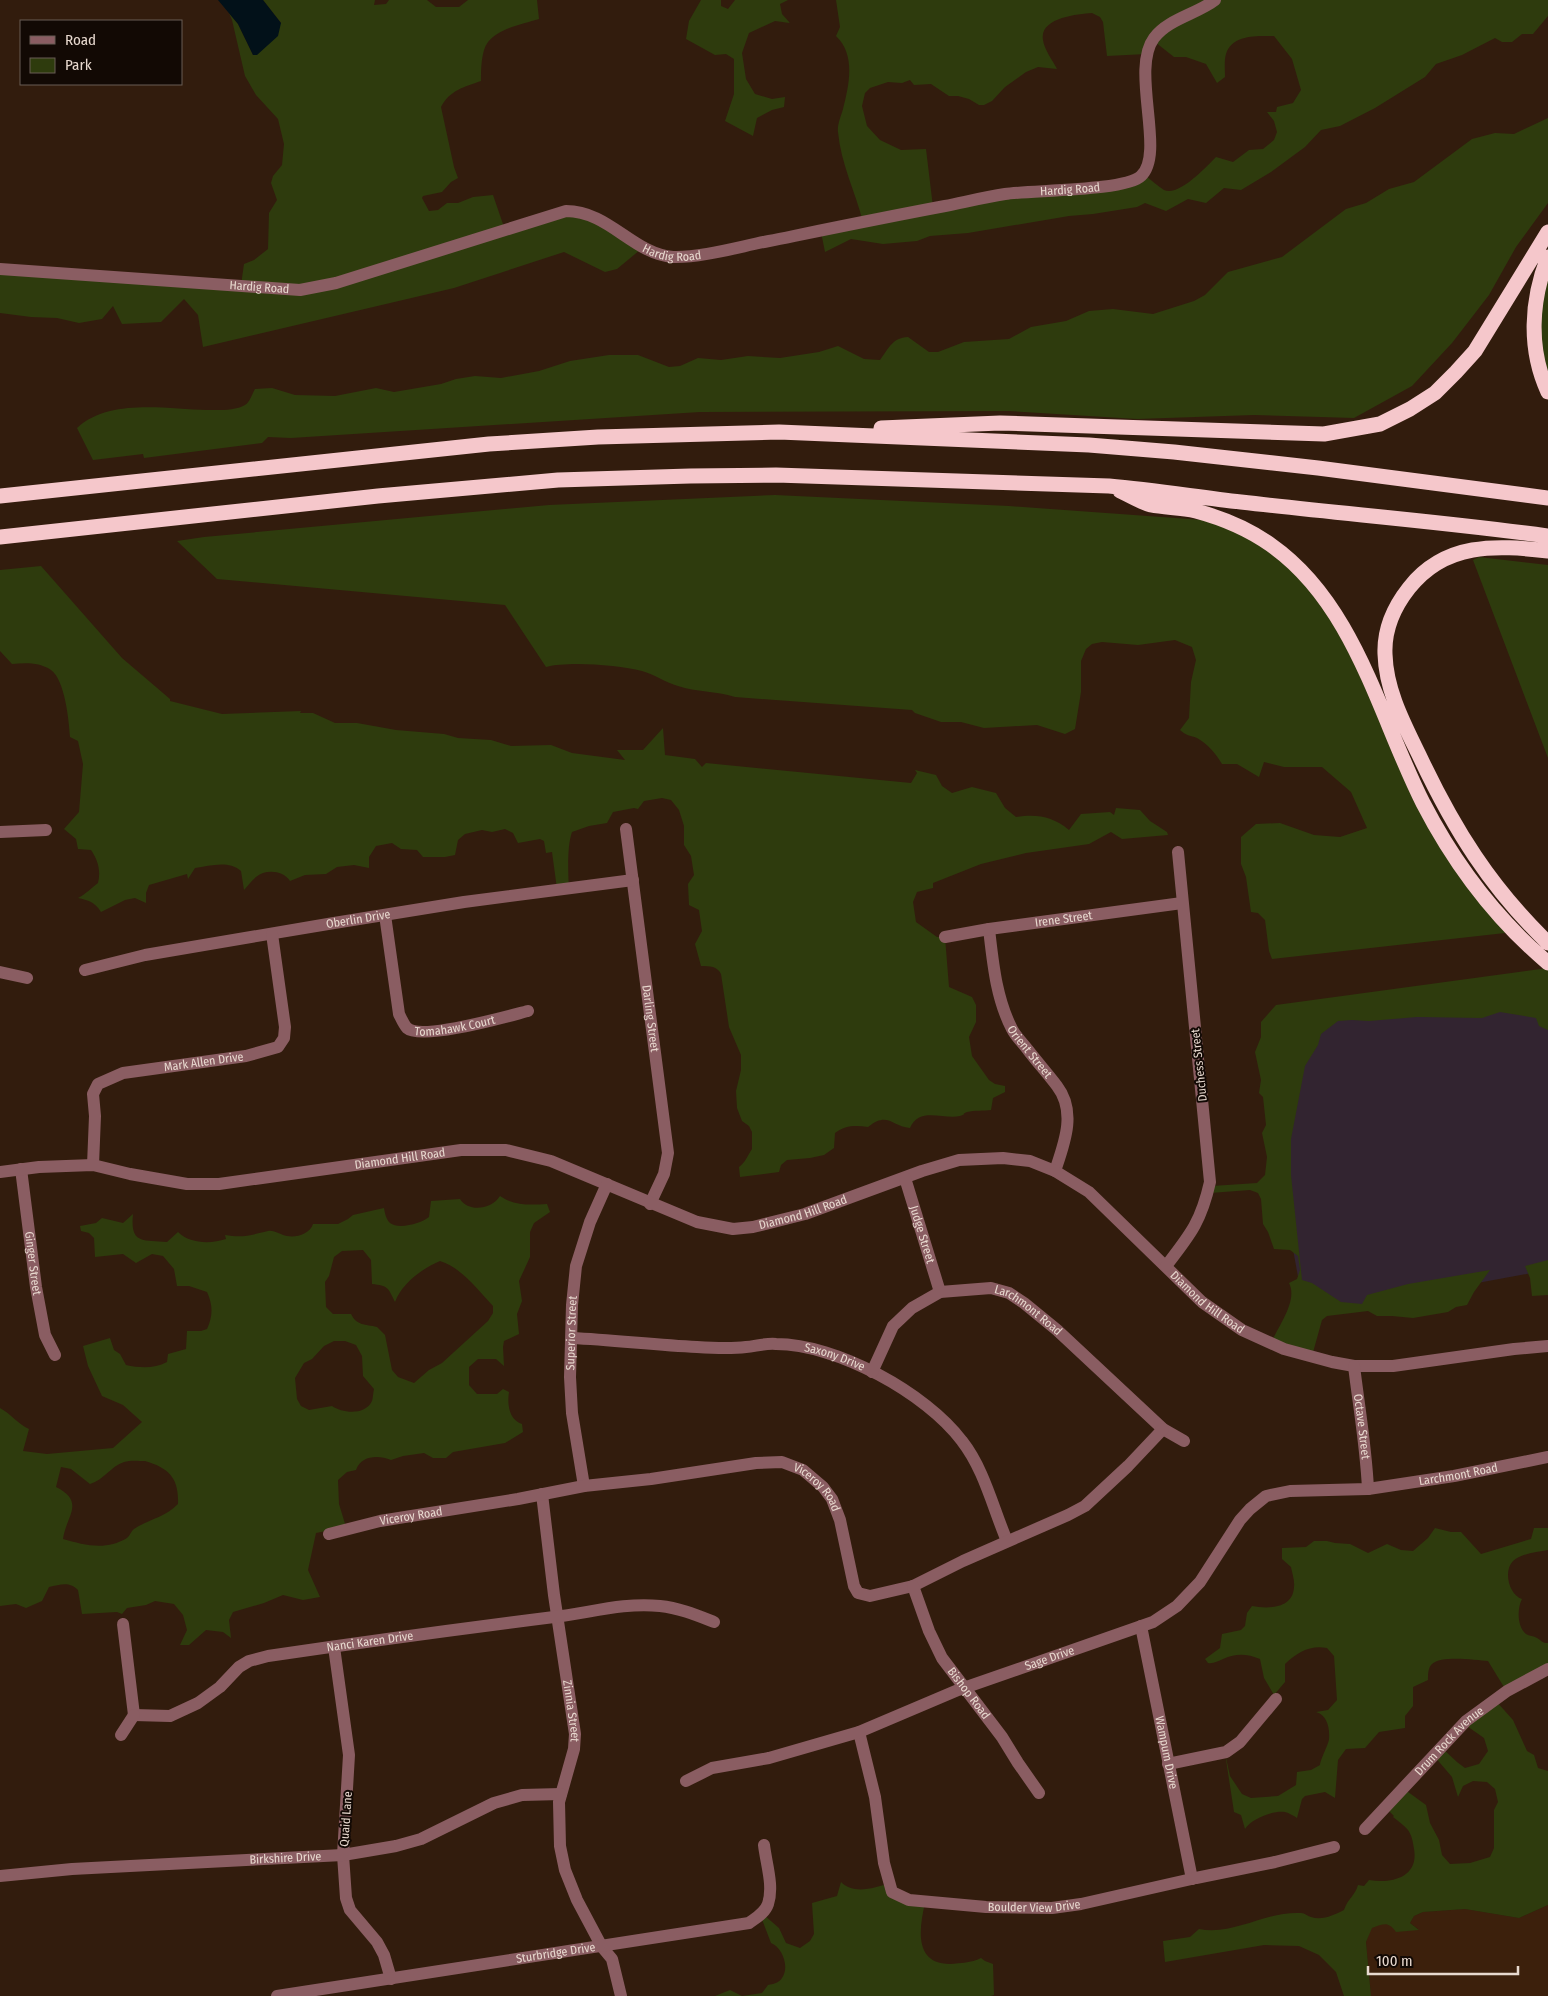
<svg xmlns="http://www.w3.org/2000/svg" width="1548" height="1996" font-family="'Fira Sans Condensed',sans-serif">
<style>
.commercial{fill:#322430}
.built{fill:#3c200c}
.green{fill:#2e3b0d;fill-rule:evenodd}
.water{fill:#021119}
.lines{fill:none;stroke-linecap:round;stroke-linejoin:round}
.minor{stroke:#8a5d62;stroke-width:12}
.highway{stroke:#f5c7cb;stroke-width:15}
.labels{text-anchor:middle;stroke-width:4;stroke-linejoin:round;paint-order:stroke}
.street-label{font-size:12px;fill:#e8d9cf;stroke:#120904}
</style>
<rect width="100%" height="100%" fill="#321c0d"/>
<path class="commercial" d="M1548,996V1270L1305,1315L1278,1167L1311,1008Z"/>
<path class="built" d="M1548,1905V1996H1371L1366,1942L1371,1928L1384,1923L1418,1929L1410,1923L1414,1916L1423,1912L1465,1909L1519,1918Z"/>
<path class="green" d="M263,0H375L374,5L386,4L389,0H427L436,7H459L468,0H537L539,19C523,24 499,28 488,42C481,51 481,70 481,81C464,87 450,90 441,107L454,167L458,178L451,182L442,192L423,196L422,198L429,211L438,210L447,203H458L473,197L493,195L504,227L557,214H590L646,245L617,269L605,272L564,252L454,288L203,347L198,315L184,299L161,322L122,324L113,306L102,319L79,323L57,318L31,317L0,313V268L241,285L244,264L254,260L268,249L269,213L277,200L271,183L273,176L282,165L284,144L278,119L256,95L245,76L232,20L229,13L238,24L253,55L281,23Z
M701,0H721V6L728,9L735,0H788L780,4L782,14L790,23L775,21L749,33L742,53L746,79L755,94L772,99L785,97L784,107L772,110L757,118L753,136L725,121L734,94V59L726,54L715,55L686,39L689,21Z
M836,0H1548V16L1533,34H1522L1512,42H1502L1495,38L1462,55L1436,64L1425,77L1375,108L1340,126L1321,130L1305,147L1271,172L1241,190L1224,188L1206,203L1188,199L1166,211L1145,203L1137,207L1093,214L1069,216L968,233L930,236L917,241L883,244L851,239L825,252L821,232L863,222C855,191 841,164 838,132C837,125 841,116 843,109C849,85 856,55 836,36L840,27ZM1092,13L1100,17L1103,22L1107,56L1146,54L1155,42L1174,57H1186L1206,64L1217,83L1225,77C1225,70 1224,60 1226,54C1232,34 1258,36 1274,36L1292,59L1301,90L1293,103L1277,107L1276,112H1267L1274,121L1277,132L1274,140L1263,149L1249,150L1233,162L1216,157C1207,166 1179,197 1164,190C1158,186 1151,180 1145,175L933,207L926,149L901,150L880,140L867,126L862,106L865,93L870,88L888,82L902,83L910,80L914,85L931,84L949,96H958L969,99L979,105H984L992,101L1005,87L1026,72L1038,67L1057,69C1053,61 1044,49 1043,40C1039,18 1077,14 1092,13Z
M1548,118V203L1516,247L1489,295L1452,343L1412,386L1354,418L1254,415L1137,419L1009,411L700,412L291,438L268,437L262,443L144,458L143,454L93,460L77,428C109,398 166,409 207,410C218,410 235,411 245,405C250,402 252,394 255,389L272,388L295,395L335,396L376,388L394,392L441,384L456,379L475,376L501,378L539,371L570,361L609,355H638L669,367L680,366L698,358L721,360L748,356L780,358L819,352L838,346L864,359L880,360C889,348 892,338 908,337L929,352H938L964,342L1009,339L1031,327L1066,321L1089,311L1113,309L1153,314L1194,301L1205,295L1228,272L1282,257L1346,209L1366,203L1389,189L1414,182L1472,139L1495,133L1514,134Z
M1548,261V393L1537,360L1538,289Z
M775,495L1009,506L1217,521L1248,530L1322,592L1423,802L1514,932L1272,959L1269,951L1265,920L1258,913L1251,912L1246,877L1241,864V837L1256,824L1280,823L1314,835L1340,837L1367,828L1351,792L1322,767H1284L1264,762L1259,777L1237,764H1222C1216,754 1208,744 1197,738C1190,735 1188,737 1180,730L1189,718L1191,682L1196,660L1192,647L1175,640L1138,645L1102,642L1092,644L1086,649L1081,661V692L1075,729L1065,734L1037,725L984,728L961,722H941L915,713L912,710L735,697C716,691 696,692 678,686C666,683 654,674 642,671C618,665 569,661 546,667L505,605L217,579L177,541L204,537L549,505Z
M1479,557L1548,565V758L1473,560Z
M41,566L122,658L170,699V701L222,714L301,711L300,713H313L335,723H357L396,730L444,734L458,738L491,740L511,746L551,745L572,753L625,760L617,750H643L663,728L665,755L695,759L702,767L706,763L911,783L917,773L915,770L936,775L942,786L952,793L972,787L996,793L1005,808L1016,817C1037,814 1052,816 1069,830L1081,814L1110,812L1114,815L1116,808L1140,810L1150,821L1167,832L1168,835L1122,839L1111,832L1089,844L1026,853L981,864L933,883V888L917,892L913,902L916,922L937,937H945L949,987L972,997L976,1005V1022L969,1037L972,1056L989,1080L995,1084L1005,1086V1092L993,1098L991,1110C984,1111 974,1110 967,1112C961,1114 967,1114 960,1116C944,1120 919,1106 910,1128C891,1126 888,1111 868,1127C856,1125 845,1125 835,1133L834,1148L824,1155L810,1158L787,1160L781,1165L779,1172L740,1177L739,1167C745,1163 748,1155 752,1149V1132L749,1126L742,1121L737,1108L736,1091L741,1070V1055L729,1027L721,974C717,966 710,966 701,966L695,944L702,931L699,910L689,905L688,884L694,875L691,856L684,845V826L679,810L671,800L662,798L644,801L638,809L634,808L613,812L607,823L589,826L572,832C567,846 568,872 569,888L557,889L552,852L546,853L544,841L540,839L518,843L513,833L505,829L492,832L482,830L465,834L458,840L455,855L445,857H423L417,850L401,849L392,843L376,846L369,857V868L354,865L337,867L326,874L305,875L290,881C283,870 265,869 256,877C251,881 248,886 244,890L241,871C228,860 210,866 195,868L188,879L187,874L149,885L146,893V903L135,898L125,900L101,912C95,902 88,900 78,898C86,894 91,888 98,883C101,871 98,860 91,850L78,849L76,839L64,829L79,812L83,764L78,741L70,737C69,721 65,680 51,670C39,662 25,663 12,664L0,651V570Z
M1548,968V1030L1539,1026L1536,1018L1500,1012L1482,1018L1417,1017L1369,1021L1352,1020L1338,1021L1321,1034L1318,1045L1305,1066L1291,1139V1175L1302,1280L1312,1283L1341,1302L1362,1304L1367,1295L1408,1284L1490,1270L1474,1292L1467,1305L1456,1307L1448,1312L1413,1318L1392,1316H1377L1368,1311L1327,1316L1322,1320L1312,1356L1272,1341C1279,1325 1298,1300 1289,1283L1297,1279L1300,1270L1298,1256L1290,1250L1274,1249L1268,1232L1263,1224L1261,1199L1258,1193L1250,1190L1210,1193L1212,1186L1257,1183L1265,1175L1267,1157L1262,1133L1266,1125L1263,1097L1259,1093L1261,1080L1255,1052L1261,1037V1022L1276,1005Z
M500,1196C514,1206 530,1205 547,1204L550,1212L534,1223L530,1232V1257L519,1281L522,1301L517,1314L519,1334L504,1341L503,1347L504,1366L496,1359H478L469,1367V1385L477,1394H497L503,1389L509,1392C507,1404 509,1420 522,1424L523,1432L505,1443L453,1452L446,1458H433L424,1453L403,1456L391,1460C379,1455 361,1455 356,1470L347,1472L338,1480L339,1504L346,1527L316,1533L308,1570L320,1597L303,1600L283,1595L264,1603L233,1612L229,1620L231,1638L223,1632L206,1630L189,1645H180L187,1630L183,1615L174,1604L155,1601L146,1605L127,1608L122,1614L117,1612L82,1614L78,1590C69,1581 60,1585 49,1587L42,1601L26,1608L16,1604L0,1606V1408C11,1414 18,1424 29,1429L23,1451L47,1454L113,1448L142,1422L123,1405L102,1396L88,1366L83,1346L110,1338L114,1350L120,1354L126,1365C140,1368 154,1369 167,1362L168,1354L186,1349L187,1331H201L207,1329C213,1316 213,1305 207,1292L189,1286H177L174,1269L163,1256L152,1254L136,1263L123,1254L95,1257L94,1238L89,1233L81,1231L80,1226L96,1223L102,1218L123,1223L133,1214C130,1244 142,1240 167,1242L178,1232C190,1244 211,1244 226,1239L225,1235C243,1238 251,1235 268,1231C275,1230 280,1235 287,1236C296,1238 310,1234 313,1224H338L348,1219L353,1215L384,1208C385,1214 386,1219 390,1223C399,1230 422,1223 429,1217L431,1201L460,1199C469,1213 492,1209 500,1196ZM363,1250L371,1260L372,1284C388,1286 388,1287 395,1302C402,1283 423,1268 440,1261C462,1268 478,1290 493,1306V1313L488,1321L442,1363L429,1370L414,1383L398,1377L392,1370L385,1335L377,1327C365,1324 357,1326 351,1314H333L326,1307L325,1282L329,1276L334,1257L342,1251ZM334,1341H345L356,1345L362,1356L363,1376L374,1389C373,1393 373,1398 372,1401C365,1416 342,1413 332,1406L309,1410L301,1406L297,1399L295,1378L304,1363L312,1359L324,1346ZM145,1461C169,1468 179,1478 178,1504C164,1518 149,1519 134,1529C131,1531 130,1536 127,1538C106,1551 84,1545 63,1539C66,1516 86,1502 56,1487L61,1467L71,1469L90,1484C104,1480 111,1466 124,1462C130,1460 139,1461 145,1461Z
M1548,1260V1295L1532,1296L1530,1278L1525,1266Z
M1435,1528L1451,1532H1461L1481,1554L1531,1539L1534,1528H1548V1550C1537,1552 1522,1553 1513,1561C1503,1571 1509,1595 1522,1599C1517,1608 1517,1627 1526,1634C1529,1636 1534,1636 1537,1638C1542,1641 1542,1643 1548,1643V1669L1507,1692L1488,1661C1476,1660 1441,1655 1432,1664C1428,1668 1428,1674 1428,1680L1413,1687V1706L1405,1716V1728L1379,1732L1365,1748L1346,1749L1338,1760L1335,1798L1325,1792L1305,1796L1302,1799L1297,1818C1294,1816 1289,1813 1285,1812C1273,1810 1251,1819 1245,1829L1241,1815L1234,1812L1225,1753L1230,1776L1242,1794L1251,1798L1278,1796L1296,1785L1297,1772L1311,1770L1320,1765C1321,1758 1329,1743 1329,1739C1330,1728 1327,1715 1316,1712L1328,1710L1337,1700L1334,1656L1327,1648C1310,1645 1298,1652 1285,1664V1682L1274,1695L1264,1678L1260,1659C1247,1654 1237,1653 1223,1659C1218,1661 1213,1664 1208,1663L1205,1659L1220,1648L1222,1634L1241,1630L1245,1626L1247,1613L1252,1606C1268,1609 1293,1609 1294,1587C1295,1581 1292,1573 1291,1567L1282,1559V1548L1306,1547L1314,1541H1327L1335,1543L1350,1544L1368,1553L1387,1544L1401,1550L1413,1551L1428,1538Z
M1496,1701L1513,1720L1527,1751L1534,1755L1538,1768L1548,1771V1905L1519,1918L1465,1909L1423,1912L1414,1916L1410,1923L1419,1930L1396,1932C1388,1921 1384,1924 1372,1928L1366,1942L1371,1996H1344L1336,1972L1319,1955L1299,1946L1264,1945L1165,1962L1163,1941L1190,1937L1199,1929C1234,1936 1265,1911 1301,1913C1305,1913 1307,1916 1311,1917C1322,1921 1334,1915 1344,1910C1348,1898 1355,1896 1358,1885L1364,1886L1369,1880C1392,1884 1419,1877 1414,1849C1413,1842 1412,1836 1408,1830C1404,1825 1398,1821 1393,1817L1394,1816L1385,1807L1404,1789L1426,1805L1430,1823L1439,1840L1442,1855L1450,1864L1470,1863L1490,1857L1494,1848V1810L1498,1802L1495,1789L1487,1782L1473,1781L1463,1786L1458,1797L1452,1777L1434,1756L1442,1748L1457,1762L1465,1768L1479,1764L1488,1751L1484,1738L1464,1724Z
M841,1882C854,1895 874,1888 890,1883L891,1886L925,1903C919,1929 914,1964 950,1964C961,1963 971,1963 981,1958L985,1961L993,1964L994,1995L991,1996H715L730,1990L742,1996L762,1993L768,1985C773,1984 779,1983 782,1978C790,1967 782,1947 771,1943L761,1917L764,1915L779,1928L786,1943L800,1948L810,1941L814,1934L812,1903L837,1896Z"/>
<path class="water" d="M218,0H263L281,23L278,36L257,55H253L238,24Z"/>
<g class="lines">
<g class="minor">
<path id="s1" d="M0,269L300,290L336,283L566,211C609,211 633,254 673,257C701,258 742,246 769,241C828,229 886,217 945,206C965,202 985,197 1005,194C1032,190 1126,191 1141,176C1166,153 1130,70 1154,38C1168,19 1197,14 1215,0"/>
<path id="s2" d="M626,829L668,1153L664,1174L650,1204"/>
<path d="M0,832L46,830"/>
<path id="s3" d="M385,915L399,1014C401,1018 404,1025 407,1028C421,1041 508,1016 528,1011"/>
<path id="s4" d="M989,929C993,963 996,998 1012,1029C1016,1037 1023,1043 1028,1050C1038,1063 1048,1074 1057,1086C1077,1112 1064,1144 1055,1171"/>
<path id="s5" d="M945,937L989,929L1182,903"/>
<path id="s6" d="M85,970L145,955L328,924L464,902L633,880"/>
<path d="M0,972L27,978"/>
<path id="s7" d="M93,1165L95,1116L93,1094L98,1084L123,1073L246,1056L278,1047L284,1038L285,1027L272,934"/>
<path id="s8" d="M21,1169L36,1287L45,1335L55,1355"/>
<path id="s9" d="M0,1172L39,1167L93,1165L130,1174L187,1184H219L461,1150H506L551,1161L697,1222L733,1229L753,1227L805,1214L922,1171L959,1160L1003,1158L1030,1161L1055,1171L1089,1192L1202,1302L1242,1330L1284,1349L1332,1362L1354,1366H1393L1514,1349L1548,1346"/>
<path id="s10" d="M905,1178L940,1292"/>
<path d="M1166,1266C1190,1235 1201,1222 1210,1182L1178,852"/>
<path id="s11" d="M572,1338C614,1340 655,1345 697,1347C712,1348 730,1349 746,1347C756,1346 766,1343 776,1344C837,1344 926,1393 962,1441C984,1469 993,1508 1007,1541"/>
<path id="s12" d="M1354,1366C1359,1407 1366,1447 1368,1489"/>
<path id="s13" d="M872,1372L893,1326L912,1308L940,1292L991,1288L1009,1293L1024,1303L1057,1330L1163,1429L1184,1441"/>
<path id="s14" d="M584,1486L572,1413L570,1377L572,1305L576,1266L590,1222L607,1184"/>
<path id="s15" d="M542,1494L554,1595L575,1734L574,1749L559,1802L560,1846L565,1870L577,1900L602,1947L612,1959L621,1996"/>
<path id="s16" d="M329,1534L380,1521L518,1499L584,1486L651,1479L756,1463L782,1462L803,1470L823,1487L832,1499L840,1520L854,1586L858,1593L870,1596L913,1586L963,1561L1068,1515L1085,1506L1128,1466L1163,1429"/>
<path id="s17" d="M913,1586L929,1631L942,1658L1002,1737L1018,1763L1039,1793"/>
<path d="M123,1624L134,1715"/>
<path id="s18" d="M1141,1626L1192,1879"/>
<path d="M334,1647L349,1755L343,1855L346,1898L350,1910L377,1942L384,1955L391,1979"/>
<path id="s19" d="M134,1715L170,1716L198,1703L220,1687L239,1667L249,1661L268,1656C363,1642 459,1629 554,1617C589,1613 624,1602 660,1606C679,1608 696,1615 714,1622"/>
<path id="s20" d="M859,1732L875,1797L884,1863L892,1892L909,1900L986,1907L1052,1908L1081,1904L1196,1878L1275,1862L1334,1847"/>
<path d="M121,1735L134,1715"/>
<path d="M1168,1764L1226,1752L1240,1742L1276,1699"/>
<path id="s21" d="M686,1781L712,1768L769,1758L859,1732L958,1690L1153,1622L1177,1606L1200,1582L1240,1520L1250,1509L1266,1496L1290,1491L1368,1489L1454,1476L1548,1457"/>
<path id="s22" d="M1365,1829L1466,1721L1507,1691L1548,1669"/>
<path id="s23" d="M0,1876L72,1869L343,1855L396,1846L421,1839L494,1803L522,1795L561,1794"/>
<path id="s24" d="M277,1996L749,1923C756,1918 765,1913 768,1904C774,1886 766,1863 764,1845"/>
</g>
<path class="highway" d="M1548,257C1531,300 1528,349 1548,392
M881,428L1000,423L1324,434L1380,424L1410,409L1435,393L1456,372L1475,351L1548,232
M1120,491C1129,495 1140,502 1151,505C1166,508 1181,507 1196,511C1222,518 1250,530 1271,545C1355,604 1379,716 1423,803C1454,863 1496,919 1548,963
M0,496L489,444L598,437L779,432L1089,445L1174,452L1318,468L1548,498
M0,537L378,496L558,480L690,476L776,475L1109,486C1154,490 1197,497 1241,502C1344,514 1446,522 1548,536
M1548,551C1496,545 1445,542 1409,588C1394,607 1384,629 1385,654C1386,691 1404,724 1420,757C1454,829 1490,887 1548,943"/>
</g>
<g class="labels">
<g class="street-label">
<text dy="4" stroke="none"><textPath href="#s1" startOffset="1100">Hardig Road</textPath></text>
<text dy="4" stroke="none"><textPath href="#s1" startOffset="695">Hardig Road</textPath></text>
<text dy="4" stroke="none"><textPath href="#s1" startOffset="260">Hardig Road</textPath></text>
<text dy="4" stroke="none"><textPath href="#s6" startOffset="278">Oberlin Drive</textPath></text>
<text dy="4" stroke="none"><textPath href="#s5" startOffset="120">Irene Street</textPath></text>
<text dy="4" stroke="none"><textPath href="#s2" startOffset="191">Darling Street</textPath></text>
<text dy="4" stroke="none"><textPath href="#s3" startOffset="165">Tomahawk Court</textPath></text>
<text dy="4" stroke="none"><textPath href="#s4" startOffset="132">Orient Street</textPath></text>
<text dy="4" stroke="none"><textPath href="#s7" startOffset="191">Mark Allen Drive</textPath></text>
<text transform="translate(1199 1065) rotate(-96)" y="4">Duchess Street</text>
<text dy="4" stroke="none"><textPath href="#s9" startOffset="404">Diamond Hill Road</textPath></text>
<text dy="4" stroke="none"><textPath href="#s9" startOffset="824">Diamond Hill Road</textPath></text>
<text dy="4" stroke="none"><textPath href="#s10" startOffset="59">Judge Street</textPath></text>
<text dy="4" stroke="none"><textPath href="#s8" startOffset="95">Ginger Street</textPath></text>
<text dy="4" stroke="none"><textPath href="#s9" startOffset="1289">Diamond Hill Road</textPath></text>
<text dy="4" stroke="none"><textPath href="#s13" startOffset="204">Larchmont Road</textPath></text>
<text dy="4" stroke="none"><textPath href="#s14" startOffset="154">Superior Street</textPath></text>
<text dy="4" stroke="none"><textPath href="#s11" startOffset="265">Saxony Drive</textPath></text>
<text dy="4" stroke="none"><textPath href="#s12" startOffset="61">Octave Street</textPath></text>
<text dy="4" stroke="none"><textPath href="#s21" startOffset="860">Larchmont Road</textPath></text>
<text dy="4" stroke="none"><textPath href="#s16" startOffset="504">Viceroy Road</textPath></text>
<text dy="4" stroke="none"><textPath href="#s16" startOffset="84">Viceroy Road</textPath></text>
<text dy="4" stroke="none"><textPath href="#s19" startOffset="256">Nanci Karen Drive</textPath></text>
<text dy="4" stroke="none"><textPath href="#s21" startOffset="385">Sage Drive</textPath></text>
<text dy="4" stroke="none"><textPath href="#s17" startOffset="122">Bishop Road</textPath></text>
<text dy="4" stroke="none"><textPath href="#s15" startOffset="219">Zinnia Street</textPath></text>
<text dy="4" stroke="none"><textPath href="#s22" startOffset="122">Drum Rock Avenue</textPath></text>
<text dy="4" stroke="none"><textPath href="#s18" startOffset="129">Wampum Drive</textPath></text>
<text transform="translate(346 1819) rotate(-86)" y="4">Quaid Lane</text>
<text dy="4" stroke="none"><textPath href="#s23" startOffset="286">Birkshire Drive</textPath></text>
<text dy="4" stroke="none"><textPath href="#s20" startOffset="308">Boulder View Drive</textPath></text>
<text dy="4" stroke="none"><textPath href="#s24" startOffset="282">Sturbridge Drive</textPath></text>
</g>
</g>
<rect x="20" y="20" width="162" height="65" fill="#120904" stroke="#685c55"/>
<rect x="30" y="36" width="25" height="8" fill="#8a5d62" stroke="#685c55"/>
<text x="65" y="45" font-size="15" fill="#e8d9cf">Road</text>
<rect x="30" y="58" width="25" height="15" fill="#2e3b0d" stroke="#685c55"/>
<text x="65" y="70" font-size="15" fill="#e8d9cf">Park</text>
<path d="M1368 1966v8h150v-8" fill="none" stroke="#e8d9cf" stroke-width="2.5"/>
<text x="1376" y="1966" font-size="15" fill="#e8d9cf" stroke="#120904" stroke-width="4" paint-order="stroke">100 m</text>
</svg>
